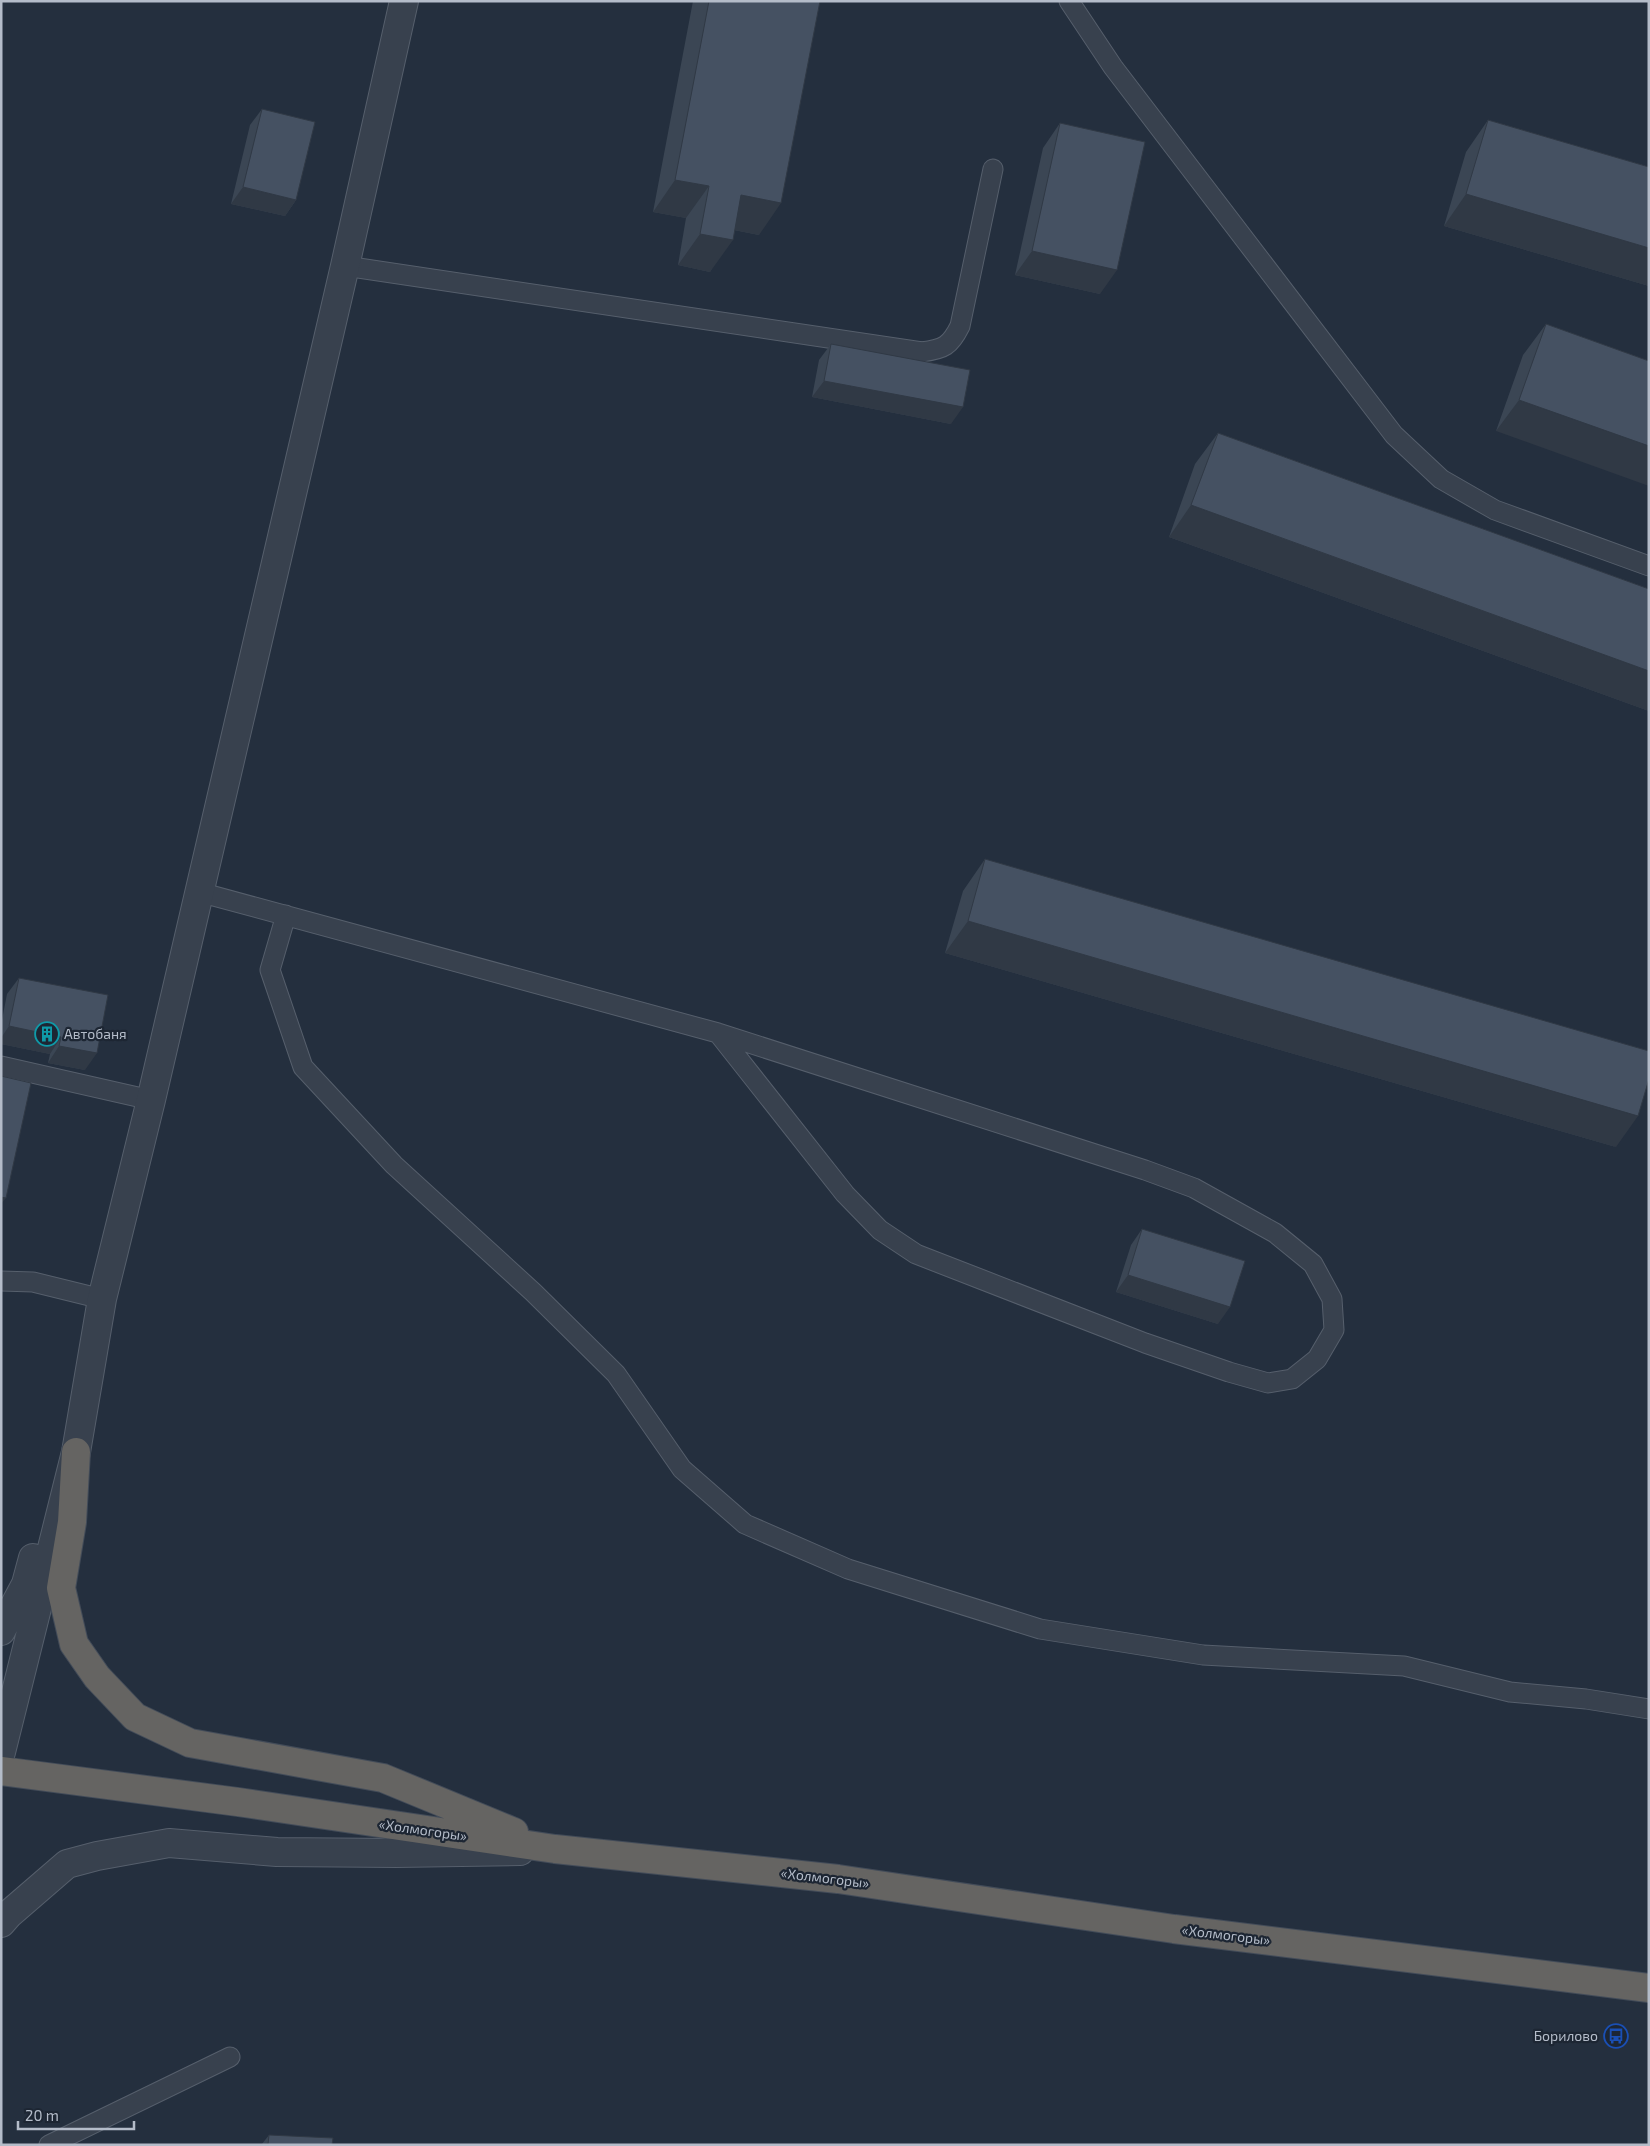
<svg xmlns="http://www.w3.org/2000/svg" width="1650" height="2146" font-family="'Exo 2',sans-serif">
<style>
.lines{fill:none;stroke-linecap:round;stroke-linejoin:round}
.service-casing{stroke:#565f6c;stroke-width:21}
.tertiary-casing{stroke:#565f6c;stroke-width:30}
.trunk-casing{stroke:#434c59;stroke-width:30}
.service{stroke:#38414e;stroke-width:19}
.tertiary{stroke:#38414e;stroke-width:28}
.trunk{stroke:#656462;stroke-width:28}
.wall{fill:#3b4654}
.shaded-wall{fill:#303945}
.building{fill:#455162;stroke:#303945}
.labels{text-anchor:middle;stroke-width:4.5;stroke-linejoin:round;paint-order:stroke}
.poi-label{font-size:14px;fill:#b4bcc9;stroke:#1d2633;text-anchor:start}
.street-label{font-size:14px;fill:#b4bcc9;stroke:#1d2633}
</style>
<rect width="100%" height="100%" fill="#242f3e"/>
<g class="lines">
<g class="service-casing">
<path id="service" d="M1069,1L1113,67L1394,435L1441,479L1495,510L1649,566
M345,266L922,352C944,349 950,346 960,326L993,169
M199,892L718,1033
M286,915L270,970L303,1067L394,1165L533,1292L616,1374L682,1469L745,1524L848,1569L1040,1629L1203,1655L1404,1666L1510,1692L1586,1699L1649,1709
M718,1033L1145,1170L1194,1188L1275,1233L1313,1264L1332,1299L1334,1330L1317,1359L1292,1379L1268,1383L1229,1372L1145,1343L916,1254L880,1230L845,1194Z
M1,1066L151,1100
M1,1281L33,1282L102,1299
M49,2145L230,2057"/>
</g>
<g class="tertiary-casing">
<path id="tertiary" d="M1,1631L26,1584L33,1558
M1,1752L76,1452L102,1299L151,1100L345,266L404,1
M1,1923L8,1915L67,1864L97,1856L169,1843L277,1852L396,1853L520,1851"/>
</g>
<g class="trunk-casing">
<path id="trunk" d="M76,1452L72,1522L61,1588L74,1644L97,1677L135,1717L190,1743L383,1778L514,1832
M1,1771L238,1802L555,1849L838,1879L1174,1929L1649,1988"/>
</g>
<use href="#service" class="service"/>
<use href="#tertiary" class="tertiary"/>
<use href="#trunk" class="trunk"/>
</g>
<path class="wall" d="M693,1H820L759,235L734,230L710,272L678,265L686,218L653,212Z
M262,109L296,200L285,216L231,204L250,125Z
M1488,120L1649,167V286L1444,226L1466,152Z
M1060,123L1100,294L1015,275L1043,148Z
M1546,324L1649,361L1496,431L1523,355Z
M831,344L951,424L812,397L819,360Z
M1218,433L1649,589V711L1169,537L1195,464Z
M985,859L1616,1147L945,953L963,891Z
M19,978L85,1070L48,1063L50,1054L1,1044V1025L7,994Z
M1142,1229L1218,1324L1116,1292L1131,1245Z
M269,2135L332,2145L262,2144Z"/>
<path class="shaded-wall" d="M675,180L709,186L686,218L653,212Z
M243,187L296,200L285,216L231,204Z
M1466,194L1649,248V286L1444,226Z
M741,195L781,203L759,235L719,227Z
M700,234L733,240L710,272L678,265Z
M1032,251L1117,270L1100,294L1015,275Z
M824,381L963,407L951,424L812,397Z
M1519,400L1649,446V486L1496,431Z
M1191,505L1649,671V711L1169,537Z
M968,921L1638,1116L1616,1147L945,953Z
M9,1026L61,1037L50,1054L1,1044V1038Z
M59,1046L97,1053L85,1070L48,1063Z
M1,1197L6,1198L1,1204Z
M1128,1275L1230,1307L1218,1324L1116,1292Z"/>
<path class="building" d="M709,1H820L781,203L741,195L733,240L700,234L709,186L675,180Z
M262,109L315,122L296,200L243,187Z
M1488,120L1649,167V248L1466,194Z
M1060,123L1145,142L1117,270L1032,251Z
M1546,324L1649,361V446L1519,400Z
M831,344L970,370L963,407L824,381Z
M1218,433L1649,589V671L1191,505Z
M985,859L1649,1051V1079L1638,1116L968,921Z
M19,978L108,995L97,1053L59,1046L61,1037L9,1026Z
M1,1076L31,1083L6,1198L1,1197Z
M1142,1229L1245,1261L1230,1307L1128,1275Z
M269,2135L333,2138L332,2145H259L268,2144Z"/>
<defs>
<g id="building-ring" transform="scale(1.25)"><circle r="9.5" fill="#1d2633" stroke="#0f9aa8" stroke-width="1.5"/><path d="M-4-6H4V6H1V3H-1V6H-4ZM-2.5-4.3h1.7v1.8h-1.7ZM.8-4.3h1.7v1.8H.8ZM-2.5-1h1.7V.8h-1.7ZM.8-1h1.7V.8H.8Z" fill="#0f9aa8"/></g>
<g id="bus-ring" transform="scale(1.25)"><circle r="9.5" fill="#1d2633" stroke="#1a4fb4" stroke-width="1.5"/><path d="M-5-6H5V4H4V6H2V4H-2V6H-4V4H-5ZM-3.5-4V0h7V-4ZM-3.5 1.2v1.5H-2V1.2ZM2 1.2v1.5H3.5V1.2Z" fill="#1a4fb4"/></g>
</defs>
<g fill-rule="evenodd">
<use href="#building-ring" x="47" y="1034"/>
<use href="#bus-ring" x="1616" y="2036"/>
</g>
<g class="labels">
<g class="poi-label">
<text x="64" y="1039">Автобаня</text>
<text x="1598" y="2041" text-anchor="end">Борилово</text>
</g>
<g class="street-label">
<text transform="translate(423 1830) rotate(8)" y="5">«Холмогоры»</text>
<text transform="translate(825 1878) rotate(7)" y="5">«Холмогоры»</text>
<text transform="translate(1226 1935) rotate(7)" y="5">«Холмогоры»</text>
</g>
</g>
<rect width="1650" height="2146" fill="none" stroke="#b4bcc9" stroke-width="5"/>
<path d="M18 2121v8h116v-8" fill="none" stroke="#b4bcc9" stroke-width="2.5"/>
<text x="25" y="2121" font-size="15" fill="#b4bcc9" stroke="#1d2633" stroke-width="4" paint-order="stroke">20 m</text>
</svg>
